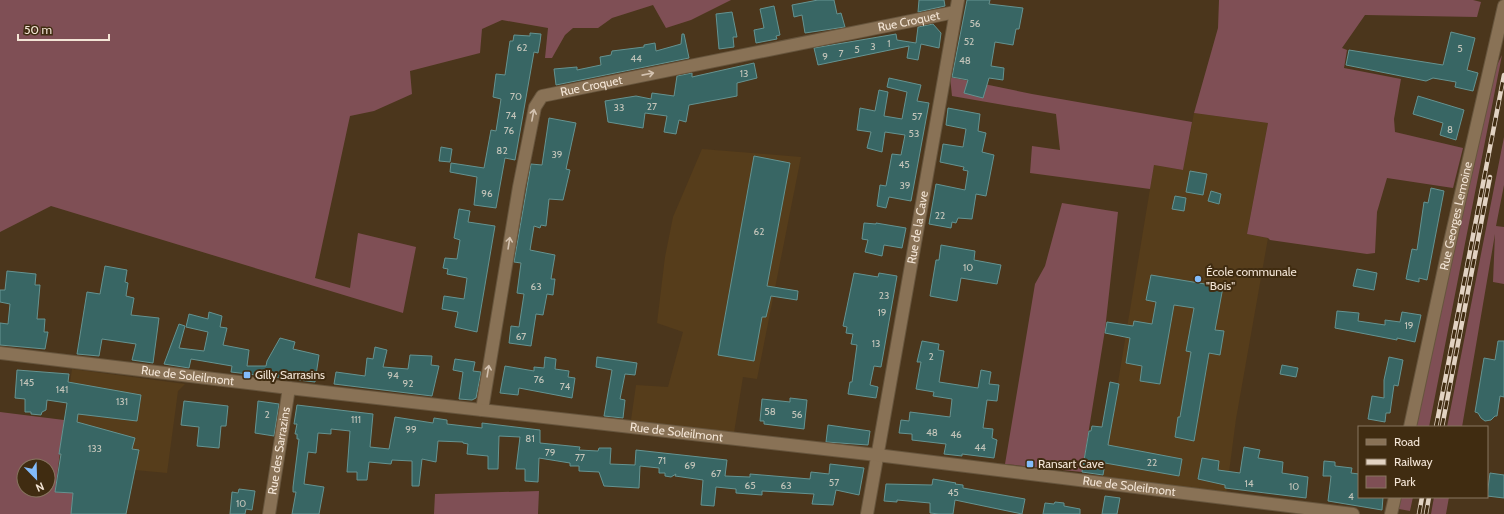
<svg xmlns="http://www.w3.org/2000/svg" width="1504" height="514" font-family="Cabin,sans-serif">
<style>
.built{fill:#563d1b}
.green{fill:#7f4f55;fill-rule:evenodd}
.building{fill:#386664;stroke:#659391}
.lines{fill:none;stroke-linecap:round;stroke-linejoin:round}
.street-casing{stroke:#67553d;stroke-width:14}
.secondary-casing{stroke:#67553d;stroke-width:14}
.street{stroke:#897256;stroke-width:12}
.secondary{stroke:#897256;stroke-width:12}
.rail-casing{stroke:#e2d3c3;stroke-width:4.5}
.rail{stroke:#402c11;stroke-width:3;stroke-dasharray:9;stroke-linecap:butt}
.oneway{stroke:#d3c2b0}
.poi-dot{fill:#83bcfb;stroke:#402c11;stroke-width:1.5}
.labels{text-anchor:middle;stroke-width:4;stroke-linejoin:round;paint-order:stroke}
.number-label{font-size:10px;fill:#c4c5ba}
.street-label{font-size:12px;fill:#f3e5d6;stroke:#402c11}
.poi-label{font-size:12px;fill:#f3e5d6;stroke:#402c11;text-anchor:start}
</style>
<rect width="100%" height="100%" fill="#4b361c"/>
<path class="built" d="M1194,113L1268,123L1247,234L1268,238L1236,419L1226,495L1102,479L1154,165L1183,170Z
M702,149L801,157L757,379L743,377L733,439L630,427L636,385L668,387L683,332L657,323L665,257L673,217Z
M72,369L185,384L178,391L167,473L135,470L126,514H71L73,493L55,492L61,455L59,454Z"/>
<path class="green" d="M0,0H731L691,20L666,28L653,5L612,18L598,28H573L565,35L552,58H545L548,28L502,20L482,29L480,53L410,71L412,94L374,111L350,116L315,278L350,288L358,233L416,247L403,313L51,206L0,232Z
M1219,0H1473L1481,2L1477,17L1365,15L1342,48L1347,50L1344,68L1401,79L1394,119L1395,132L1463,148L1453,188L1387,178L1377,212L1375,253L1367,254L1270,240L1268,238L1247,234L1268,123L1194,113L1218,28Z
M1502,55L1429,427H1410L1485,89Z
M950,77L1032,94L1192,122L1183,170L1154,165L1150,189L1030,173L1032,146L1060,150L1056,114L952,96Z
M1504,137V185L1496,226L1504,227V284L1493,282L1495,234L1462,427H1447Z
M1062,203L1118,212L1105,330L1082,472L1005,464L1035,284L1045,266Z
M0,412L64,420L55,492L73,493L71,514H0ZM24,466H48V490H24Z
M539,491L538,514H434L435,494Z
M1395,497H1413L1410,511L1399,509L1394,503Z
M1434,497H1449L1446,514H1431Z"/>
<path class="building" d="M818,0H834L837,14L841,13L845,27L805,33L802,15L794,17L792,5Z
M919,0H944L945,6L918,12Z
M967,0H990L989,4L1023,8L1019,29H1016L1013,45L995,42L991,66L1004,68L1003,80L989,78L983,98L964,93L968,80L952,77Z
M774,6L780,35L776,36L777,39L756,43L754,30L764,28L760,9Z
M732,12L737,37H733L734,47L719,49L716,14Z
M933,24L941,33L939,48L921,44L918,60L907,58L909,46L818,65L814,48L896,34L897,40L916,43L918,27Z
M1451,32L1475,38L1467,70L1478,73L1473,91L1455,87L1456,82L1433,78L1426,81L1346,65L1349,50L1443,65Z
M530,33L541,34L540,42L538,53L534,52L515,160L505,158L496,208L474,205L477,177L450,172L451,163L484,168L491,130L496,131L501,99L493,97L496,74L505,75L510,41H513L514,35L530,36Z
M682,34H684L689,58L556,85L554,69L577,67V70L601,65L600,57L611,55L612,51L644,47V45L655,43L656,51L674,46L681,44Z
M754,63L757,78L737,83V96L689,105L686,122L679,120L676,134L664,132L667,116L645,113L643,128L608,122L605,101L636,96L651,99L652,93L674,96L677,76L692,73V77Z
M889,78L921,85L917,101L929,103L911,201L889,197L886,208L877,206L880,185L886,186L892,154L901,155L905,135L885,132L882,152L867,148L871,132L857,130L860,108L875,111L879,90L888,92L884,116L902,119L907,92L887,87Z
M1418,96L1464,110L1456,140L1440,135L1443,123L1413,114Z
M948,108L980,114L978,131L986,133L982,152L994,155L986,196L976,194L972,219L958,218L956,223L952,222L951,228L929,224L936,184L965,190L968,171L963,170L964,167L940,162L943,144L963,147L966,129L946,125Z
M549,118L576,123L566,169L570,170L563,200L549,199L546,226L541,225L540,228L534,226L530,250L555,255L551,279H555L553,295L547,294L543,315L536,314L531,346L509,343L511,326L519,327L524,294L517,293L521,263L514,262L531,164L542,165Z
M441,147L452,149L450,162L439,161Z
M754,156L790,163L767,286L798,291L797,300L771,296L766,317H762L754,361L718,355Z
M1190,171L1207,174L1203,195L1186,192Z
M1431,188L1444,191L1427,280L1419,278V282L1406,279L1412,249L1417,250L1424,202L1428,203Z
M1211,191L1221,194L1219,204L1208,201Z
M1175,196L1186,198L1184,211L1172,209Z
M459,209L470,211L468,222L495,226L477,332L455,327L458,312L442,309L444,296L464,299L467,278L447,274L448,269L443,268L445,258L457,259L460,240L454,238Z
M864,223L876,224V223L906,228L902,248L884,245L882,256L865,252L868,240L862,239Z
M941,245L975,251L974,260L1001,265L997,284L961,278L957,301L930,296L936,260H939Z
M105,266L127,270L125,282L128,283L126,296L134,298L131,315L159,318L153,363L132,360L136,344L102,339L99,356L77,354L87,292L100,294Z
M1357,269L1377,273L1374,290L1353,286Z
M7,271L36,274L35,285H40L37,319H45L44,332H48L45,349L0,345V323L8,324L10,304L0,302V290H5Z
M854,273L878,277L879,273L897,276L881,367L874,366L870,385L878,387L876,398L848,394L850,382H852L857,345L851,344L853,334L846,333L847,327L843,326Z
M1151,275L1223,287L1215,330L1224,331L1220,355L1209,353L1194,441L1175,437L1178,417H1180L1191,352L1186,351L1194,308L1174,305L1160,384L1140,381L1142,366L1126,363L1130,338L1105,333L1107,322L1133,326L1134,321L1152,324L1156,302L1146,300Z
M1337,311L1359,313L1358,321L1385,325V320L1400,322L1402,312L1421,315L1415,342L1397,338V340L1335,328Z
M209,312L222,316L220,327L227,328L223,345L249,350L247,366H266L267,361L280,338L295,342L293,349L319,355L315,382L231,372L232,366L191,359L189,368L164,364L179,324L185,326L179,348L204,351L208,332L186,327L189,314L208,319Z
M922,341L939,344L938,350L944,351L939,382L978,388L981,370L991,372L989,384L999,385L997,401L987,400L983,428L993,429L992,438L997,440L994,458L962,454V456L944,454L946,444L912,440V434L899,433L901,420L909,421L910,412L950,417L952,399L933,396L934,392L916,389L921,362H917Z
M1498,341H1504V397L1500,396L1497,416H1495L1491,420L1485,421L1481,418L1478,413L1475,412L1484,358L1495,360Z
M375,347L387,350L383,367L408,369L410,355L432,356L431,365L439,366L432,396L334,384L336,372L365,376L367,358L373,359Z
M545,357L556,359L555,369L569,371L568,377L575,378L572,398L519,388L518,395L500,393L505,366L534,371V367L544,368Z
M597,357L637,363L635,375L625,374L620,399L625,400L623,418L604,416L612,370L596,367Z
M1389,357L1403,360L1398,386L1394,385L1390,413H1386L1385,422L1368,419L1372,396L1384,398V380Z
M455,359L475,362L473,371L481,372L476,398L472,400L459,399L463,372L453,370Z
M1282,365L1298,368L1296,377L1280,374Z
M17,370L69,374L68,382L141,395L137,421L78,414L77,422L135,438L132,449L139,450L126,514H71L73,493L55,492L61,454H59L67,403L47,400L46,410L42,412L41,415L31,414V412H25V399L15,398Z
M1110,382L1119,384L1108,445L1182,459L1179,476L1105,463L1103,475L1082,472L1089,431H1091L1092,426L1102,427Z
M790,398L807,400L804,429L764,424V421H760L762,399L790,402Z
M184,401L228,406L226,426H221L219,448L197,446L199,427L181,425Z
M258,401L279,404L274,436L255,433Z
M297,405L373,414L370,447L389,449L395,417L433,423L434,418L447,420V424L482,428V423L540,430V443L580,447L579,450L598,451L599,448H611L610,464L635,465L636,450L727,460L725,476L750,477V474L810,479L811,472L829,474L830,464L864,468L859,495L836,490L833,505L812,504L814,494L762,491V495L736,493V489L716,487L714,506L701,505L703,480L675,476L676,474L671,477L665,476V473H659V468L640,466L639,488L604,486L599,472L579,471V466H570V463L539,458L538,482L525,481V469H516L520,437L499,436L498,469H488V456L467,454L468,444L463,443V442L438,441L436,462L422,459L419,486H412V461L392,460L391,464L369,462L367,480H357V472H347L350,431L331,429V434L318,433L316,453L308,452L304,484L324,487L319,514H292L296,492H293V487L299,439H297V434H295L297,424H294Z
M828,425L870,431L868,445L826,442Z
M1244,447L1260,450L1258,458L1283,462L1282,473L1308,477L1306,498L1225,488V485L1198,479L1202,458L1219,461L1218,470L1240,473Z
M1324,461L1335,462V466L1352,468L1351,473L1359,474V497H1383L1382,510L1328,501L1331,476H1323Z
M1490,473L1504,475V498L1487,496Z
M933,479L956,483L955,484L963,485V488L1025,499L1022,514L955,500L953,514H939L930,513V503L897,500V502L884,501L886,484L932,485Z
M239,489L255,491L252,510L246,509L245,514H230L232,492L238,493Z
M1105,496L1120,498L1117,514H1102Z
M1055,502L1064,503V506L1080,509V514H1043L1045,503L1054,504Z"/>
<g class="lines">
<g class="street-casing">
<g id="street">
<path id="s1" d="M482,410L519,187L535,107L542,96L955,12"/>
<path id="s2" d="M1410,427L1447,255L1504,6"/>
<path id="s3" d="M269,514L289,388"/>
<path id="s4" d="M867,514L958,0"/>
<path d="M1391,514L1395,497"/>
</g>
</g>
<g class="secondary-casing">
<g id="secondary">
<path id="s5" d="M0,353L289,388L877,455L1353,514"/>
</g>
</g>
<use href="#street" class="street"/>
<use href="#secondary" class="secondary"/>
<g class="rail-casing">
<path id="rail" d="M1436,427L1504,75
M1442,427L1490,177
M1419,514L1422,497
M1426,514L1429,497"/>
</g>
<use href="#rail" class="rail"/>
</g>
<defs><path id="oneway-shaft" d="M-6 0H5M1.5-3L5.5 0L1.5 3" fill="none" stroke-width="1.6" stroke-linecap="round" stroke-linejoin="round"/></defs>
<g class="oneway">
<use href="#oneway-shaft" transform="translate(648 74) rotate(-11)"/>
<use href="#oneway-shaft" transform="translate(533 115) rotate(-79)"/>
<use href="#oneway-shaft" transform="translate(509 243) rotate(-81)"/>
<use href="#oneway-shaft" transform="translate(488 371) rotate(-81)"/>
</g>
<g class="poi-dot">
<circle cx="1198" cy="279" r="4"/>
<rect x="243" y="371" width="8" height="8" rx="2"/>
<rect x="1026" y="460" width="8" height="8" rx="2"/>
</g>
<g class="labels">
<g class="number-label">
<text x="975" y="27">56</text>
<text x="969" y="45">52</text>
<text x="889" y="47">1</text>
<text x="873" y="50">3</text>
<text x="522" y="51">62</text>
<text x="1460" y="52">5</text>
<text x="857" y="53">5</text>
<text x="841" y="57">7</text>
<text x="825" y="60">9</text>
<text x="636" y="62">44</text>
<text x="965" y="64">48</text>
<text x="744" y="77">13</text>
<text x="516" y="100">70</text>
<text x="652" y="110">27</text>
<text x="619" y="111">33</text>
<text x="511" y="119">74</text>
<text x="917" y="120">57</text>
<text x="1450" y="133">8</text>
<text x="509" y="134">76</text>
<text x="914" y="137">53</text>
<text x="502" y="154">82</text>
<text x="557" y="158">39</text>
<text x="904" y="168">45</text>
<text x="905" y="189">39</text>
<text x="487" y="197">96</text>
<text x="940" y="219">22</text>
<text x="759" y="235">62</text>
<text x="968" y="271">10</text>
<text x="536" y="290">63</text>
<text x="884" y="299">23</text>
<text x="882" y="316">19</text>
<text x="1409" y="329">19</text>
<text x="521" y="340">67</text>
<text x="876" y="347">13</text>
<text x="931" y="360">2</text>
<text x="393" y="379">94</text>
<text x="539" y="383">76</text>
<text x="27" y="386">145</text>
<text x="408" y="387">92</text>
<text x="565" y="390">74</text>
<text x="62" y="393">141</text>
<text x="122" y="405">131</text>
<text x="770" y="415">58</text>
<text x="267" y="418">2</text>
<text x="797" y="418">56</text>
<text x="356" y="423">111</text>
<text x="411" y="433">99</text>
<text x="932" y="436">48</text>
<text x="956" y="438">46</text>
<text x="530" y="442">81</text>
<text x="980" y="451">44</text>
<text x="95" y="452">133</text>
<text x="550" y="456">79</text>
<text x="580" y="461">77</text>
<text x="662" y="464">71</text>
<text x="1152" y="466">22</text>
<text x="690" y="469">69</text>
<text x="716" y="477">67</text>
<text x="834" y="486">57</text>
<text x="1249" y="487">14</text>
<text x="750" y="489">65</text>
<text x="786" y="489">63</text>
<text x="1294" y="490">10</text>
<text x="953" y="496">45</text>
<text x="1351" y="500">4</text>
<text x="241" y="507">10</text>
</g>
<g class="street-label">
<text dy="4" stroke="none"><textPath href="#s1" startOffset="695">Rue Croquet</textPath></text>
<text dy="4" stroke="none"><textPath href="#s1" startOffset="371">Rue Croquet</textPath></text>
<text dy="4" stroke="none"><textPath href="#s2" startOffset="216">Rue Georges Lemoine</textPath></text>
<text dy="4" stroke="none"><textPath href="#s4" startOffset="291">Rue de la Cave</textPath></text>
<text dy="4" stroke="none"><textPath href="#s5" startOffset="189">Rue de Soleilmont</textPath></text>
<text dy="4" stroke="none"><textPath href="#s5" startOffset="681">Rue de Soleilmont</textPath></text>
<text dy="4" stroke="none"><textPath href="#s3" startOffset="64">Rue des Sarrazins</textPath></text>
<text dy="4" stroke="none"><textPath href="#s5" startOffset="1137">Rue de Soleilmont</textPath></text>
</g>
<g class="poi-label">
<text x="1206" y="276">École communale<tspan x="1206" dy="14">"Bois"</tspan></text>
<text x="255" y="379">Gilly Sarrasins</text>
<text x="1038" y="468">Ransart Cave</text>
</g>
</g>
<rect x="1358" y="426" width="130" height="72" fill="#402c11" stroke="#887660"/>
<rect x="1366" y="439" width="20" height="6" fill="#897256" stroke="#887660"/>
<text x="1394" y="446" font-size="12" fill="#f3e5d6">Road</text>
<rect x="1366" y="459" width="20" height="6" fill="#e2d3c3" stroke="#887660"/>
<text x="1394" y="466" font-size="12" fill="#f3e5d6">Railway</text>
<rect x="1366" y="476" width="20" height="12" fill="#7f4f55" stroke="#887660"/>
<text x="1394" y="486" font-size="12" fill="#f3e5d6">Park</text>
<g transform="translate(36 478) rotate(157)"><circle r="19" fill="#402c11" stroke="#887660"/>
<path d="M0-3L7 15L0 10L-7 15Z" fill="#83bcfb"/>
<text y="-6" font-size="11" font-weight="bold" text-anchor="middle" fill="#f3e5d6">N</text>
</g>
<path d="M18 34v6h91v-6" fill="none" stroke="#f3e5d6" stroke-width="2"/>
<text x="24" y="34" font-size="12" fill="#f3e5d6" stroke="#402c11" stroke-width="3" paint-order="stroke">50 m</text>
</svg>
